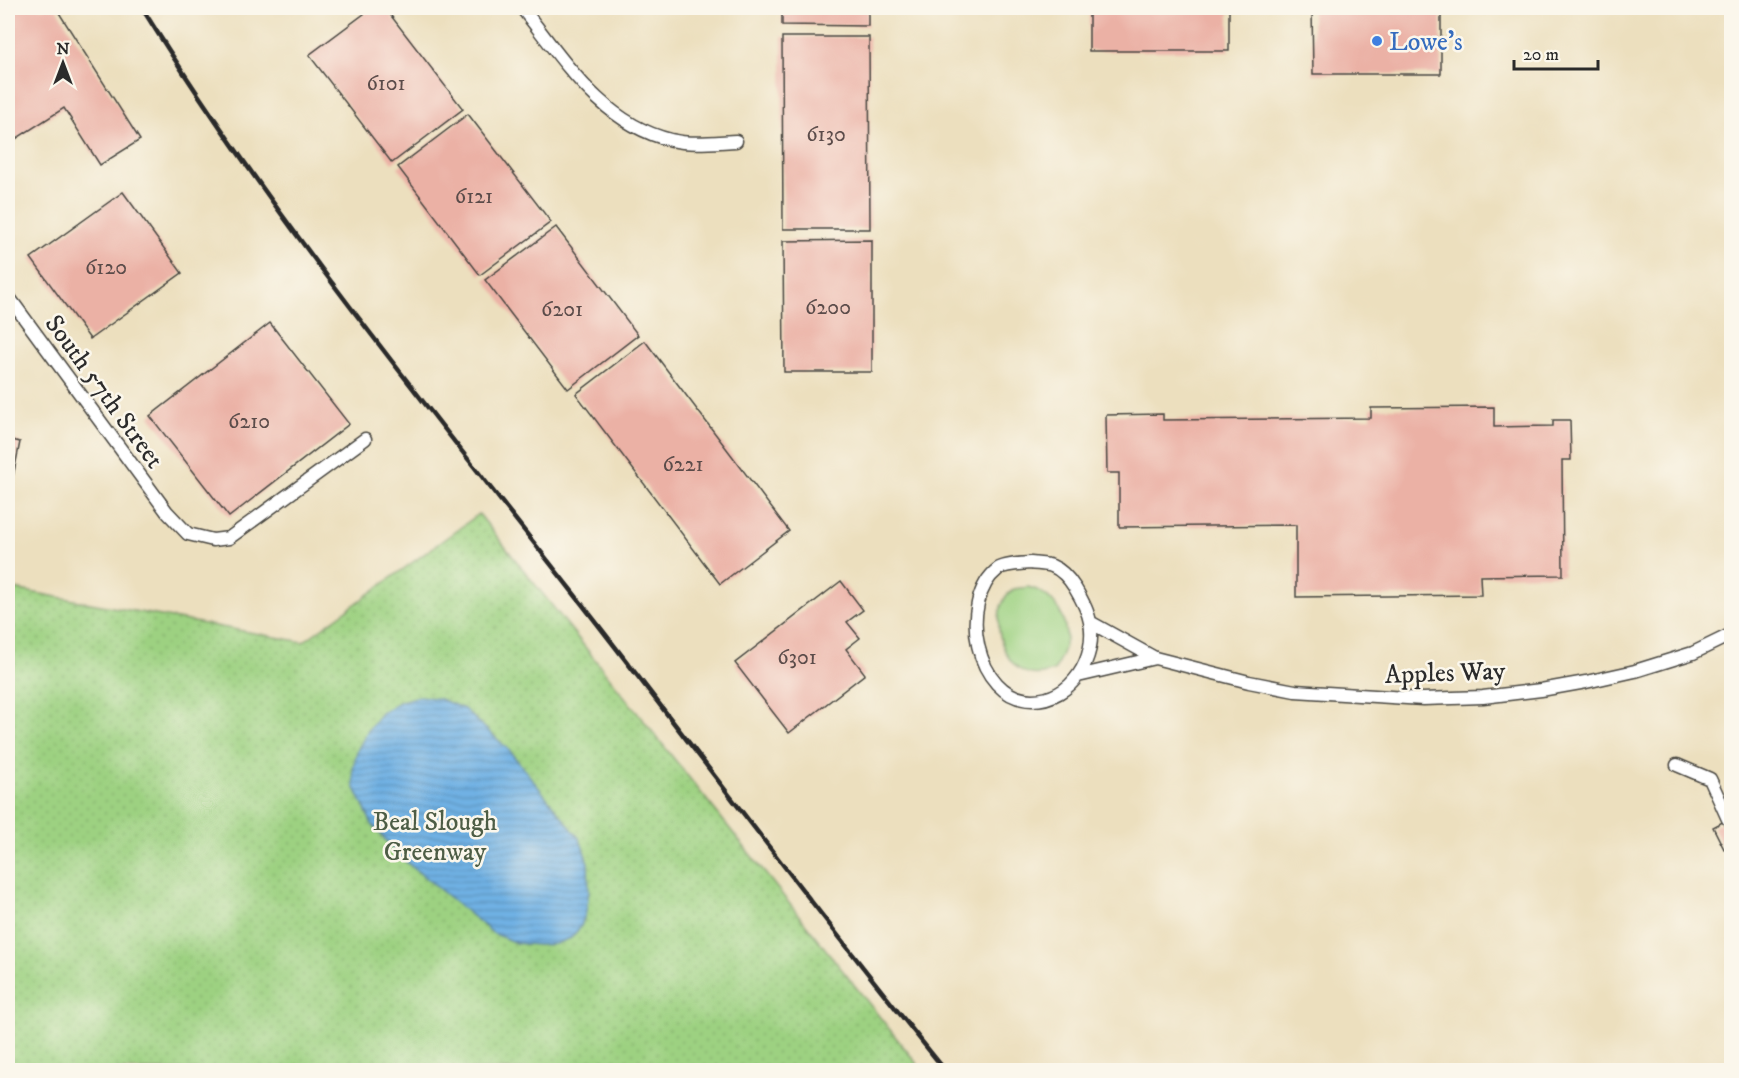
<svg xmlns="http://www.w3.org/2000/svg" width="1739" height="1078" font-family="'IM FELL DW Pica',serif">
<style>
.park{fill:url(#park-dots);stroke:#647e56;stroke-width:1.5}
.garden{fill:#9dd181;stroke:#647e56;stroke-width:1.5}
.water{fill:url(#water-rules);stroke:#4e6e88;stroke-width:1.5}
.building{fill:#ebb1a5}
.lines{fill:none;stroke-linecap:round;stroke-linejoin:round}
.service-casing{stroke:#484641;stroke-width:15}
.service{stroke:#fff;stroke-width:12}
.rail{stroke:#2b2b2b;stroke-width:4.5}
.shop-dot{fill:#3f7fe0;stroke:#fbf7ec;stroke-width:2}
.labels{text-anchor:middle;stroke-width:5;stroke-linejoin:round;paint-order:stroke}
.number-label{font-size:22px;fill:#5b4c4a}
.shop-label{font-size:26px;fill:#366cbe;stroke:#fbf7ec;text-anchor:start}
.street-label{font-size:26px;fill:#2b2b2b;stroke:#fbf7ec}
.park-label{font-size:26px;fill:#4d5d45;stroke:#fbf7ec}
</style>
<defs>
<pattern id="park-dots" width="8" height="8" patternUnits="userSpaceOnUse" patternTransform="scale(1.5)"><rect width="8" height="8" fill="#9dd181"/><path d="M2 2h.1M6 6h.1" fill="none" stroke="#87b470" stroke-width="1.8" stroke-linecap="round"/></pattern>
<pattern id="water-rules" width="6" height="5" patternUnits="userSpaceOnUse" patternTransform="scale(1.5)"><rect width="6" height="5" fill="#70b1e4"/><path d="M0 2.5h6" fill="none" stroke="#5c90b9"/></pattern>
</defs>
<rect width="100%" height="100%" fill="#fbf7ec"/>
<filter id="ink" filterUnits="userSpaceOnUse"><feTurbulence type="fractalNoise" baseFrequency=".0167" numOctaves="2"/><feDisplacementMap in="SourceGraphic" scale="12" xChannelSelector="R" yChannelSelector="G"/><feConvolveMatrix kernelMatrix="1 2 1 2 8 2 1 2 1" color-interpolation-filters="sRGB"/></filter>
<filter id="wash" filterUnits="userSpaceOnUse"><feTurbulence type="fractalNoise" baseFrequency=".008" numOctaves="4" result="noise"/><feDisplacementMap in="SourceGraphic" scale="24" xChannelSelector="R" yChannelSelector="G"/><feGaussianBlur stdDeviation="1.35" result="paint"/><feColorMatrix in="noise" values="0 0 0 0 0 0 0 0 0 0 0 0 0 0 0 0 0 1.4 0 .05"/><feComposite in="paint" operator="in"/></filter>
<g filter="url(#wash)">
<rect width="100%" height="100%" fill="#ecdfbe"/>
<path class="park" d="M479,514L922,1070H8V588L303,642Z"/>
<path class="garden" d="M1028,587C1049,592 1064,610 1066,633C1067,646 1060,658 1055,670C1001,695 983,606 1014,589C1018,588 1025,588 1028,587Z"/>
<path class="water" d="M420,696L440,699L464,709L508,749L580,839L588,863L589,891L586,912L581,926L571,938L555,944L538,945L516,943L493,933L399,856L372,824L354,786L353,767L358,749L369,729L381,713L401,701Z"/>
<g id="blocks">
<path class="building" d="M8,8H56L140,140L100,165L64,108L8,144Z
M372,8H385L463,109L392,163L309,55Z
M782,8H868V26L782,25Z
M1089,8H1229V51H1089Z
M1312,8H1441V74H1313Z
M782,37H869L870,229H783Z
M468,114L551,222L480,275L398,167Z
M123,192L182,273L90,339L31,258Z
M556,227L638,335L568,389L485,280Z
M872,240V372H784L783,241Z
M270,323L349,424L229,517L150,416Z
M645,341L789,531L720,584L576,394Z
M1494,407V427L1553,426V420H1570L1571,460H1562L1563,575L1480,576L1481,595L1296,597V525L1119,527V473H1107L1106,415L1163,414V420L1371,418V408Z
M8,439L20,442L9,497H8Z
M841,581L863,610L847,622L860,638L846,649L865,674L789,733L735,663Z
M1732,817V845L1724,849L1713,827Z"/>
</g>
</g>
<g filter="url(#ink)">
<use href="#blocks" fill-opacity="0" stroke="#484641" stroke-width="1.5"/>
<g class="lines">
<g class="service-casing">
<path id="service" d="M522,8C563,59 602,124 671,140C691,145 715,142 736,141
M8,296L167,512L188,534L213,540L229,538L365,439
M1030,563C1036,564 1046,564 1052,566C1062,570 1070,580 1075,588C1081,598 1088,610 1090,622C1097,658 1072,700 1032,700C975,699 957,601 998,569C1005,564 1021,564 1030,563Z
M1090,622L1155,658L1249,682L1295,691L1423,699L1483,697L1541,690L1586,682L1635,671L1693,653L1732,634
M1078,676L1155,658
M1677,765L1710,779L1728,819"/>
</g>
<use href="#service" class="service"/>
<path class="rail" d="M142,8C269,212 422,400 571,590C696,750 817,913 945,1070"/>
</g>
</g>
<circle class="shop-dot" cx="1377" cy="41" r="6"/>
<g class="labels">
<g class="number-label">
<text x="386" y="90">6101</text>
<text x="826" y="141">6130</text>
<text x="474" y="203">6121</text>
<text x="106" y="274">6120</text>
<text x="828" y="314">6200</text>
<text x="562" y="316">6201</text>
<text x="249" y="428">6210</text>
<text x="683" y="471">6221</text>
<text x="797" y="664">6301</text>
</g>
<g class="shop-label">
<text x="1389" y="50">Lowe's</text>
</g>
<g class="street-label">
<text transform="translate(105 391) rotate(54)" y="9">South 57th Street</text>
<text transform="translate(1445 672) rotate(-2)" y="9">Apples Way</text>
</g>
<g class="park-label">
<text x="435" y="830">Beal Slough<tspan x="435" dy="30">Greenway</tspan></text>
</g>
</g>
<rect width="1739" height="1078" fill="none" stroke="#fbf7ec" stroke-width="30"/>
<g transform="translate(63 63)" stroke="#fbf7ec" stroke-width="4.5" paint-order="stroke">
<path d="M0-4.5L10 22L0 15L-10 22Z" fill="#2b2b2b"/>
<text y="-9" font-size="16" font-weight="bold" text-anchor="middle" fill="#2b2b2b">N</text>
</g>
<path d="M1514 60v9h84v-9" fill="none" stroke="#2b2b2b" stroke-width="3"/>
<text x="1523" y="60" font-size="18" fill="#2b2b2b" stroke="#fbf7ec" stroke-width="4.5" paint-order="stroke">20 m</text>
</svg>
